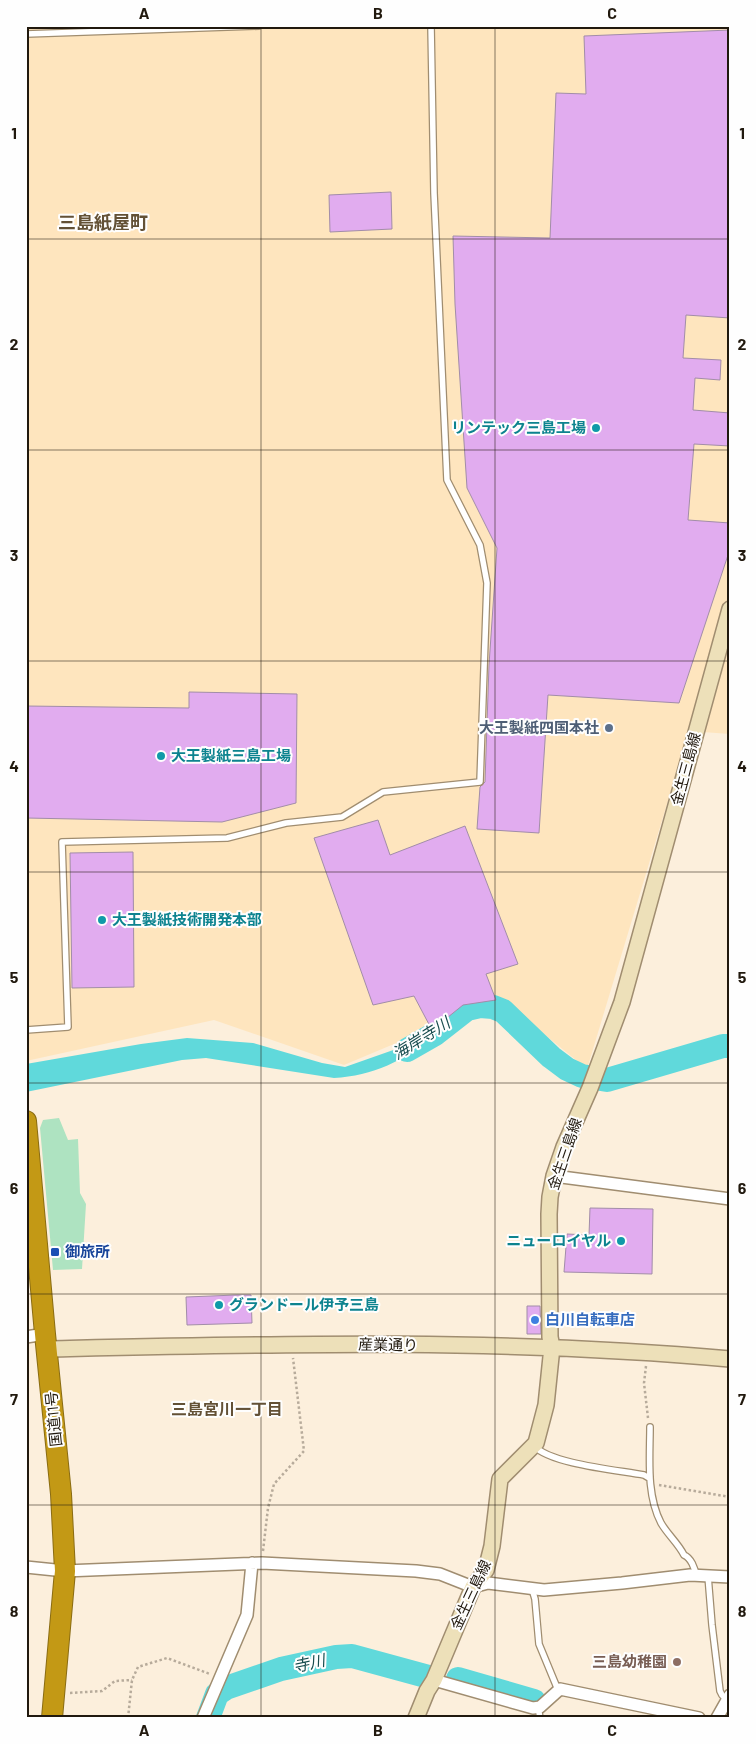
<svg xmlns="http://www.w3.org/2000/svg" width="756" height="1744" font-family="Barlow,'Noto Sans JP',sans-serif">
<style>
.built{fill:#fee5be}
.green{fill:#aee3c1}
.water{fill:#60d9db}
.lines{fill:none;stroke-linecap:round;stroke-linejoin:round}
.river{stroke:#60d9db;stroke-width:24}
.building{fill:#e1acef;stroke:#a28da8}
.lane-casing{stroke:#a08d70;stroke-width:8}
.street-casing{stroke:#a08d70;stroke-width:14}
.secondary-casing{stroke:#a08d70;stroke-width:18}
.highway-casing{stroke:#8a6c13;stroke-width:22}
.path{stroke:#b7ab9b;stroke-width:2.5;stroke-dasharray:2.5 2.5;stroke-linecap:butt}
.lane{stroke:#fff;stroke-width:5.5}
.street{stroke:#fff;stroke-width:11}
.secondary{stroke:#ede0b9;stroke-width:15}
.highway{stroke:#c39915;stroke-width:20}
.grid{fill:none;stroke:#21190e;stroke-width:1;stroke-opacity:0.55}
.culture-dot{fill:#0f9aa8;stroke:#fefefe;stroke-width:2}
.service-dot{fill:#5c6f8a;stroke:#fefefe;stroke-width:2}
.transit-dot{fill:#1a4fb4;stroke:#fefefe;stroke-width:2}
.shop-dot{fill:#3f7fe0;stroke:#fefefe;stroke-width:2}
.education-dot{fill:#8d6e63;stroke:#fefefe;stroke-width:2}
.labels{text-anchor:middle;stroke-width:4;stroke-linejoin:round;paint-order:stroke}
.culture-label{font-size:15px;font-weight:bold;fill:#0d838f;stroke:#fefefe;text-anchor:start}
.service-label{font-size:15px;font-weight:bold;fill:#4e5e75;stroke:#fefefe;text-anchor:end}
.street-label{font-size:15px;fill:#21190e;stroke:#fefefe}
.transit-label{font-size:15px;font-weight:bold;fill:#164399;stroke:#fefefe;text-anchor:start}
.shop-label{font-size:15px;font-weight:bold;fill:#366cbe;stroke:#fefefe;text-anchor:start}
.education-label{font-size:15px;font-weight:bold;fill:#785e54;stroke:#fefefe;text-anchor:end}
.water-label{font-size:16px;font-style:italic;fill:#174c4e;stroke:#fefefe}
.neighbourhood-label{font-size:16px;font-weight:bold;fill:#635136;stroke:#fefefe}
.quarter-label{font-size:18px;font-weight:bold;fill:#635136;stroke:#fefefe}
.neatline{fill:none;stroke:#21190e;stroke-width:2}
.grid-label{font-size:16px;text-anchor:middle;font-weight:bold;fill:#21190e}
</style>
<rect width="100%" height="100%" fill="#fcefdc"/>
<path class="built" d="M26,26H730V734L689,731L587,1069L501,999L344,1065L214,1020L26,1061Z"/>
<path class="green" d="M59,1118L68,1140L78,1139L80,1193L86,1204L82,1269L53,1270L40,1128L43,1120Z"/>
<path class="water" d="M428,1027L435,1034V1037C404,1060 373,1076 334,1078L206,1058L182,1060L26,1092V1064L141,1044L187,1038L253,1043L322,1063L345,1067L399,1048Z"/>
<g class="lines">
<path class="river" d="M407,1050L435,1034L467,1009L480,1006L493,1007L503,1011L551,1057L567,1069L582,1076L607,1080L723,1046H730
M458,1679L534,1701
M208,1718L217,1694L226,1688L281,1669L336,1657L352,1656L429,1677"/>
</g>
<path class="building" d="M730,30V318L686,315L683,358L721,360L720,380L695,378L693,410L730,413V446L694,444L688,520L730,523V549L679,703L548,695L539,833L477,829L480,787L485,782L489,665L497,548L467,488L455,304L453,236L550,238L556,93L586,94L584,36Z
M391,192L392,229L330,232L329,195Z
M189,692L297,694L296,803L222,822L26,818V706L189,708Z
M378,820L390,855L465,826L518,964L486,974L496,1000L463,1005L432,1030L414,996L373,1005L314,838Z
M133,852L134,987L72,988L70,853Z
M590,1208L653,1209L652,1274L564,1272L567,1234L589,1235Z
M236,1295H251L252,1323L187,1325L186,1297Z
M527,1306H540L541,1334H527Z"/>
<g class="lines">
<g class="lane-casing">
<path id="lane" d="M26,34L259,26
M26,1030L68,1027L62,842L227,838L286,823L342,817L383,792L480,782L487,583L480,545L447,480L434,193L431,26
M650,1427C650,1458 646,1494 661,1523C668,1535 678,1543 684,1555C691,1558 695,1568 696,1576
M534,1446C551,1464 617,1470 644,1475L649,1478
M708,1576L712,1625L720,1691L722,1695L727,1700
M532,1589L535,1599L539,1644L558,1690
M538,1707L540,1718"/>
</g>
<g class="street-casing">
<path id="street" d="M554,1176L730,1199
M26,1337L45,1334
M26,1567L65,1571L262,1563L416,1571L440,1574L473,1587L488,1583L544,1590L622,1583L690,1575L730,1577
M434,1680L533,1708L540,1707L560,1689L699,1718
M203,1718L247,1615L252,1563
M717,1718L730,1695"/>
</g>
<g class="secondary-casing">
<path id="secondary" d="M46,1349C274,1344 503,1338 730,1359
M416,1718L427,1691L434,1680L473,1587L486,1570L492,1546L500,1479L536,1443L546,1405L552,1347L550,1337L549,1214L550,1197L554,1176L564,1147L590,1088L622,1002L730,609"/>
</g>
<g class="highway-casing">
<path id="highway" d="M26,1121L45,1334L61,1494L65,1571L52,1718"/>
</g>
<path class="path" d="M646,1366L644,1383L648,1418
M659,1485L730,1497
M263,1551L268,1508L274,1484L304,1451L293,1358
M70,1693L102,1691L115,1681L132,1680
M128,1718L132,1680L138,1667L167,1658L210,1674"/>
<use href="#lane" class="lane"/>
<use href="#street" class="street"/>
<use href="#secondary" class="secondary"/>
<use href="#highway" class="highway"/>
</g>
<path class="grid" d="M261,26V1718M495,26V1718M26,239H730M26,450H730M26,661H730M26,872H730M26,1083H730M26,1294H730M26,1505H730"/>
<g class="culture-dot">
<circle cx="596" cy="428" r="5"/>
<circle cx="161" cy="756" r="5"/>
<circle cx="102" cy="920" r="5"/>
<circle cx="621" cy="1241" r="5"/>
<circle cx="219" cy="1305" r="5"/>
</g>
<circle class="service-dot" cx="609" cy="728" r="5"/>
<rect class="transit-dot" x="50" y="1247" width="10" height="10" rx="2.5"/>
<circle class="shop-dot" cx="535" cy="1320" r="5"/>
<circle class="education-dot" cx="677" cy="1662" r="5"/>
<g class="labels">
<g class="culture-label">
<text x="586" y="433" text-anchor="end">リンテック三島工場</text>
<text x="171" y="761">大王製紙三島工場</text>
<text x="112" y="925">大王製紙技術開発本部</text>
<text x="611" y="1246" text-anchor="end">ニューロイヤル</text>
<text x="229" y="1310">グランドール伊予三島</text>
</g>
<g class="service-label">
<text x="599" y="733">大王製紙四国本社</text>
</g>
<g class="street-label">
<text transform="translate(686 769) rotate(-75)" y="5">金生三島線</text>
<text transform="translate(565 1154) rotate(-71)" y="5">金生三島線</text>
<text transform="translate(388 1345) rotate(1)" y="5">産業通り</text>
<text transform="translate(54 1419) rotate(-96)" y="5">国道11号</text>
<text transform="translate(471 1595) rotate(-65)" y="5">金生三島線</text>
</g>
<g class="transit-label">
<text x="65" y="1257">御旅所</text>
</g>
<g class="shop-label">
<text x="545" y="1325">白川自転車店</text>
</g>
<g class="education-label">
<text x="667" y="1667">三島幼稚園</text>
</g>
<g class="water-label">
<text transform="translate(421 1038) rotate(-32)" y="6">海岸寺川</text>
<text transform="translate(309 1663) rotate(-12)" y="6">寺川</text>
</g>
<g class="neighbourhood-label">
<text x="227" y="1415">三島宮川一丁目</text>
</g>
<g class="quarter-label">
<text x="103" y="229">三島紙屋町</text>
</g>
</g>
<rect width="756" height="1744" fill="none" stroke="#fefefe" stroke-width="55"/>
<rect x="28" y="28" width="700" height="1688" class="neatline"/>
<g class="grid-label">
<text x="144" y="19">A</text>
<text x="378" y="19">B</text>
<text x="612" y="19">C</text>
<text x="14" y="139">1</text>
<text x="742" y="139">1</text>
<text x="14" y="350">2</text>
<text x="742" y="350">2</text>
<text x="14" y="561">3</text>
<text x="742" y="561">3</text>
<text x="14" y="772">4</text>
<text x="742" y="772">4</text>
<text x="14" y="983">5</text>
<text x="742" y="983">5</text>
<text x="14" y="1194">6</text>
<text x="742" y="1194">6</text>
<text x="14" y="1405">7</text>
<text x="742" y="1405">7</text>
<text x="14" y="1617">8</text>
<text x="742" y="1617">8</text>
<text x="144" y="1736">A</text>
<text x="378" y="1736">B</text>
<text x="612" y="1736">C</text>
</g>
</svg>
